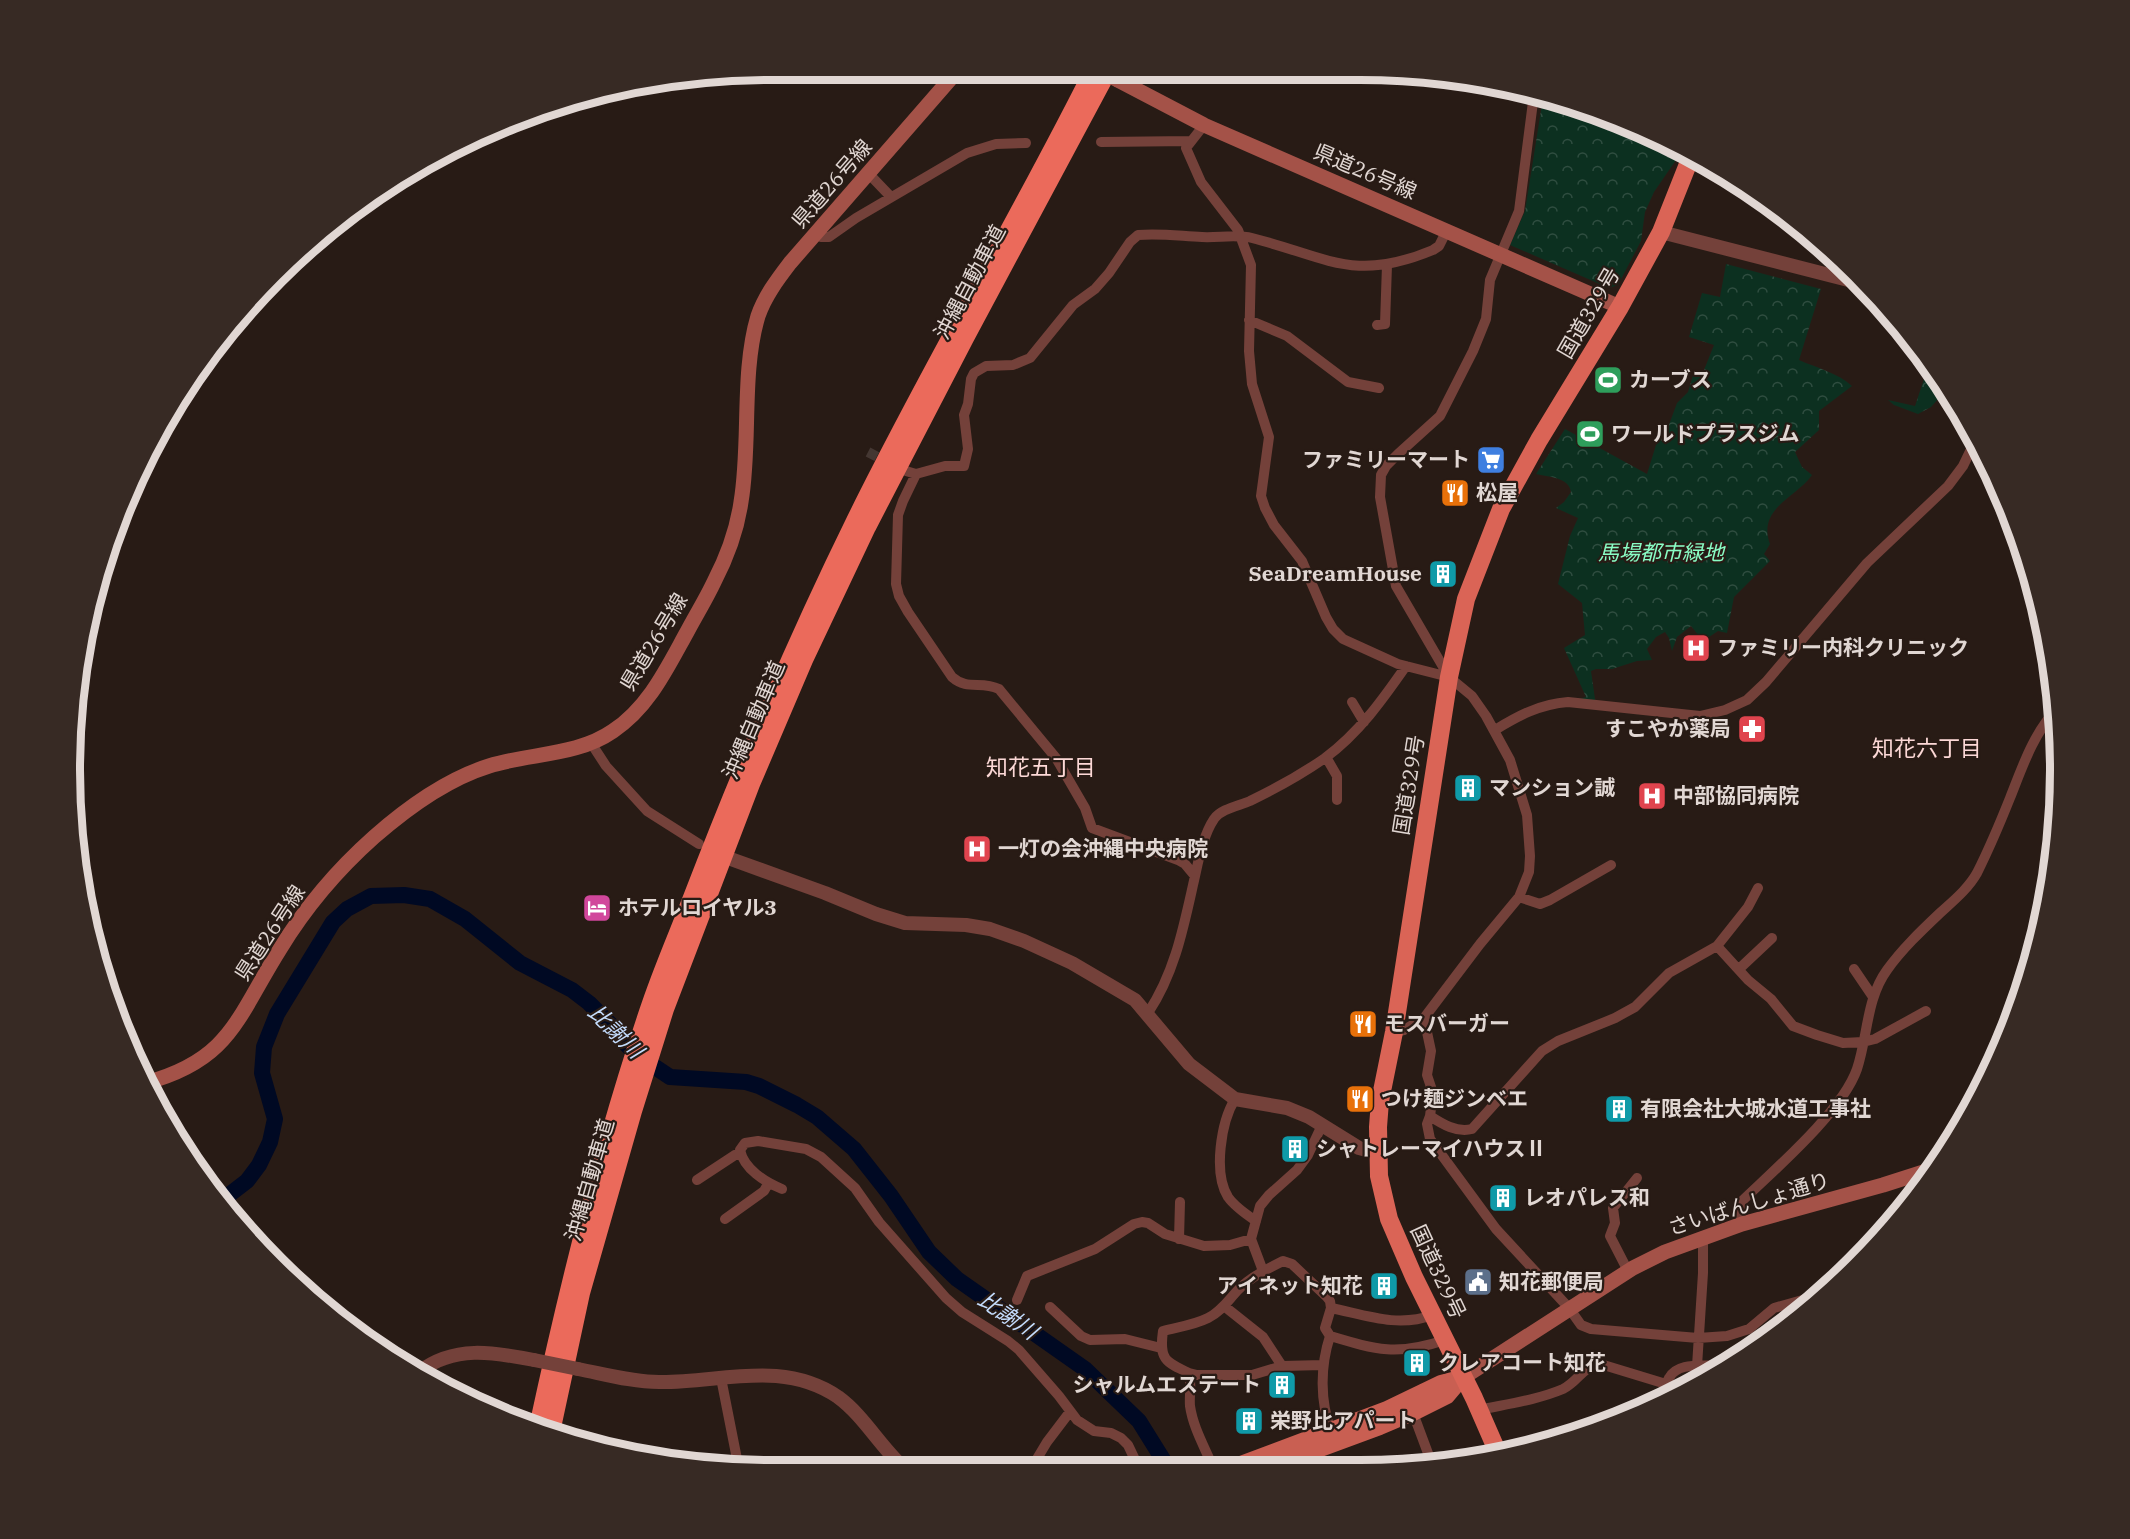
<svg xmlns="http://www.w3.org/2000/svg" width="2130" height="1539" font-family="'IBM Plex Serif','Noto Sans JP',serif">
<style>
.park{fill:url(#park-crowns)}
.lines{fill:none;stroke-linecap:round;stroke-linejoin:round}
.river{stroke:#000923;stroke-width:16}
.minor-tunnel{stroke:#443732;stroke-width:10;stroke-dasharray:10 5;stroke-linecap:butt}
.minor{stroke:#74413a;stroke-width:10}
.tertiary{stroke:#74413a;stroke-width:14}
.secondary{stroke:#a45248;stroke-width:15}
.primary{stroke:#c95f52;stroke-width:16}
.trunk{stroke:#da6456;stroke-width:18}
.motorway{stroke:#eb6a5b;stroke-width:18}
.tertiary-bridge{stroke:#74413a;stroke-width:14}
.secondary-bridge{stroke:#a45248;stroke-width:15}
.labels{text-anchor:middle;stroke-width:4.5;stroke-linejoin:round;paint-order:stroke}
.street-label{font-size:21px;fill:#e1d7d3;stroke:#281b15}
.poi-label{font-size:21px;font-weight:bold;fill:#e1d7d3;stroke:#281b15;text-anchor:start}
.park-label{font-size:21px;font-style:italic;fill:#89fdc5;stroke:#281b15}
.neighbourhood-label{font-size:22px;fill:#fcd8d6;stroke:#281b15}
.water-label{font-size:22px;font-style:italic;fill:#c3dbfc;stroke:#281b15}
.rim{fill:none;stroke:#e1d7d3;stroke-width:8}
</style>
<defs>
<pattern id="park-crowns" width="20" height="18" patternUnits="userSpaceOnUse" patternTransform="scale(1.5)"><rect width="20" height="18" fill="#0c3020"/><path d="M2 6a3 3 0 1 1 6 0M12 15a3 3 0 1 1 6 0" fill="none" stroke="#2f4d40"/></pattern>
</defs>
<rect width="100%" height="100%" fill="#281b15"/>
<path class="park" d="M1554,100L1628,122L1662,139L1676,160L1654,192L1645,212L1641,241L1618,285L1609,288L1510,245L1525,211L1542,104Z
M1726,264L1821,289L1799,360C1817,368 1838,373 1852,386L1819,411V430L1795,452L1802,467L1812,475C1796,498 1757,508 1770,544L1764,554L1770,561L1734,597L1727,633L1718,631L1703,641L1691,626L1677,637L1672,651L1669,638L1665,632L1656,637L1647,649L1652,660L1637,661L1612,669H1596L1591,671L1596,706L1568,702L1586,697L1564,648L1585,635L1582,603L1558,584L1570,536L1578,518L1556,508L1564,502L1571,492C1569,477 1548,477 1536,474L1565,429L1647,474L1656,445L1667,430L1677,403L1688,392L1694,372L1704,370L1714,345L1689,337L1702,293L1720,297Z
M1926,373L1935,375L1946,390L1931,407L1918,414L1894,405L1888,400L1915,406Z"/>
<g class="lines">
<path class="river" d="M221,1201L247,1181L259,1165L270,1142L275,1119L262,1073L264,1047L277,1014L333,922L347,909L371,896L404,895L430,899L465,919L520,963L572,990L589,1003L611,1025L623,1041L637,1055L670,1077L746,1082L759,1086L797,1105L817,1117L854,1149L891,1196L929,1252L957,1279L1085,1369L1139,1421L1167,1466"/>
<path class="minor-tunnel" d="M868,452L889,463"/>
<path class="minor" d="M1204,125L1186,148L1201,182L1238,230L1251,265L1249,351L1252,384L1269,437L1261,496L1265,508L1274,525L1302,561L1326,617L1333,629L1343,639L1398,664L1449,677L1472,696L1486,716L1510,760L1527,815L1530,856L1529,872L1519,897L1480,944L1424,1018L1404,1030L1394,1032
M1101,142L1191,141
M1691,160L1719,169
M869,174L891,197
M816,233L821,237H829L856,218L967,153L996,144L1026,143
M1249,320L1287,336L1348,382L1379,388
M1377,325L1385,324L1387,265
M906,471L916,474L945,466H964L968,449L964,415L968,404L971,379L974,373L986,366L1013,365L1030,358L1073,305L1095,289L1109,273L1130,242L1138,235C1159,233 1180,236 1202,237C1218,238 1236,234 1252,238C1327,257 1354,283 1433,250L1439,246L1447,230
M916,474L903,501L898,515L896,584L899,596L908,612L952,677C968,691 981,680 999,689L1056,758L1085,808L1092,828L1178,860L1185,864L1195,876
M1449,677L1396,586L1380,497L1381,475L1386,466L1398,454L1440,416L1473,351L1486,319L1490,280L1519,211L1534,94
M1352,702L1364,722
M1495,730C1518,716 1540,704 1568,702L1700,716L1725,710L1747,700L1766,682L1867,563L1948,486L1963,466L1976,439
M591,743L606,766L647,811L699,844
M1326,757L1337,776V800
M1519,897L1540,904L1550,900L1611,865
M2042,897L2046,899
M1717,946L1748,907L1758,888
M1739,969L1772,938
M1854,969L1873,997
M1148,1013C1174,974 1183,930 1193,885C1198,864 1202,837 1214,819C1221,809 1238,806 1250,801C1275,789 1302,774 1325,758C1359,733 1383,699 1406,666
M1424,1018L1431,1051L1427,1075L1433,1093L1430,1116L1427,1124L1430,1139L1496,1229L1569,1308L1581,1325L1591,1329L1698,1338L1727,1336L1749,1329L1774,1308L1806,1299L1812,1303
M1235,1099C1221,1122 1213,1173 1228,1197C1235,1207 1247,1215 1256,1221
M1430,1116C1442,1124 1457,1133 1472,1129L1542,1051L1558,1041L1615,1018L1635,1007L1669,973L1717,946L1748,980L1771,999L1793,1026L1817,1035L1843,1043L1863,1042L1875,1039L1926,1011
M697,1180L735,1155L740,1154
M782,1189C765,1182 744,1169 740,1150L745,1143L758,1141L806,1149L821,1157L855,1188L879,1222L946,1298L962,1312L1008,1341L1019,1350L1059,1396L1077,1420L1094,1431L1111,1433L1121,1438L1128,1445L1138,1466
M725,1219L764,1191L768,1184
M1742,1224L1740,1214L1741,1202C1774,1170 1842,1112 1857,1069C1868,1036 1866,999 1887,970C1902,949 1921,931 1940,913C1953,901 1968,889 1977,873C1989,849 2000,823 2010,798C2022,768 2033,734 2056,710
M1179,1239L1180,1202
M1263,1271L1251,1239L1260,1206L1269,1195L1297,1170L1308,1155L1322,1125
M1628,1271L1610,1236L1615,1223L1613,1208L1637,1178
M1017,1300L1027,1276L1095,1249L1134,1224L1142,1222L1148,1223L1165,1234L1204,1246L1230,1245L1251,1239
M1224,1306L1263,1337L1282,1366
M1050,1307L1081,1336L1090,1340L1125,1339L1161,1348
M1330,1336C1377,1350 1397,1356 1445,1340
M1697,1366L1703,1273V1237
M1189,1373L1197,1375H1252L1282,1366L1323,1365
M721,1378L737,1459L729,1468
M1662,1401C1664,1394 1665,1385 1669,1378C1678,1361 1704,1367 1719,1365
M1479,1410C1507,1404 1537,1400 1563,1389C1576,1383 1583,1368 1597,1363L1666,1384
M1413,1413L1432,1464
M1331,1431C1320,1401 1320,1367 1330,1336L1325,1328L1331,1308
M1313,1452L1317,1461L1324,1465
M1212,1465C1204,1446 1193,1427 1190,1406C1189,1395 1192,1385 1189,1373C1165,1362 1159,1359 1163,1331C1178,1327 1194,1325 1208,1318C1222,1311 1229,1299 1239,1289C1251,1277 1267,1269 1283,1261L1292,1264L1326,1296L1330,1301L1331,1308C1365,1315 1398,1328 1432,1315
M1032,1467L1047,1442L1069,1413"/>
<path class="tertiary" d="M1661,232L1864,284
M728,858L825,893L876,914L905,923L966,925L990,929L1024,941L1072,963L1135,1000L1189,1064L1235,1099L1287,1108L1309,1117L1359,1148L1378,1153
M578,1369C604,1374 632,1382 659,1382C720,1383 782,1359 838,1397C863,1415 880,1446 903,1467
M419,1372C454,1345 493,1352 534,1360"/>
<path class="secondary" d="M1118,80L1204,125L1620,307
M145,1083C231,1060 237,1017 280,949C305,908 338,869 374,837C407,808 447,779 489,766C530,753 577,756 613,731C649,707 667,668 687,632C696,615 706,599 714,582C727,557 737,530 741,502C751,443 741,373 758,316C765,296 777,280 790,263L959,69
M1464,1377L1633,1268L1665,1252L1742,1224L1883,1185L1933,1169"/>
<path class="primary" d="M1238,1465L1387,1409L1441,1383L1464,1377
M1277,1465L1380,1427L1413,1413L1447,1396L1463,1377"/>
<path class="trunk" d="M1498,1453L1474,1398L1414,1277L1389,1219L1379,1176L1378,1127L1380,1101L1394,1032L1449,677L1466,599L1501,509L1539,440L1620,307L1649,254L1661,232L1692,154"/>
<path class="motorway" d="M538,1427C568,1287 602,1148 648,1012C661,972 678,934 693,895C742,768 795,643 855,521C930,368 1018,221 1094,69
M551,1432L581,1293L633,1111L665,1009L751,784L804,660L867,527L965,338L1109,69"/>
<path class="tertiary-bridge" d="M534,1360L578,1369"/>
<path class="secondary-bridge" d="M1096,69L1118,80"/>
</g>
<defs>
<g id="stadium-square" transform="scale(1.5)"><rect x="-9" y="-9" width="18" height="18" rx="4" fill="#2e9e5b" stroke="#281b15"/><path d="M0-5a6.5 5 0 1 0 0 10a6.5 5 0 1 0 0-10ZM-3.5-1.8h7v3.6h-7Z" fill="#fff"/></g>
<g id="supermarket-square" transform="scale(1.5)"><rect x="-9" y="-9" width="18" height="18" rx="4" fill="#3f7fe0" stroke="#281b15"/><path d="M-6-5.5h2.5l.6 2H6L4.5 2H-2.5L-4.4-4H-6ZM-1.5 3.2a1.3 1.3 0 1 0 .1 0ZM3 3.2a1.3 1.3 0 1 0 .1 0Z" fill="#fff"/></g>
<g id="restaurant-square" transform="scale(1.5)"><rect x="-9" y="-9" width="18" height="18" rx="4" fill="#e8710a" stroke="#281b15"/><path d="M-5-6h1v4h1v-4h1v4h1v-4h1v5L-1.5 .5V6h-2V.5L-5-1ZM5-6V6H3V1.5H1.5Q1.5-4 5-6Z" fill="#fff"/></g>
<g id="building-square" transform="scale(1.5)"><rect x="-9" y="-9" width="18" height="18" rx="4" fill="#0f9aa8" stroke="#281b15"/><path d="M-4-6H4V6H1V3H-1V6H-4ZM-2.5-4.3h1.7v1.8h-1.7ZM.8-4.3h1.7v1.8H.8ZM-2.5-1h1.7V.8h-1.7ZM.8-1h1.7V.8H.8Z" fill="#fff"/></g>
<g id="hospital-square" transform="scale(1.5)"><rect x="-9" y="-9" width="18" height="18" rx="4" fill="#e0444e" stroke="#281b15"/><path d="M-5-5h3v3.5h4V-5h3V5h-3V1.5h-4V5h-3Z" fill="#fff"/></g>
<g id="pharmacy-square" transform="scale(1.5)"><rect x="-9" y="-9" width="18" height="18" rx="4" fill="#e0444e" stroke="#281b15"/><path d="M-2-6h4v4h4v4h-4v4h-4v-4h-4v-4h4Z" fill="#fff"/></g>
<g id="hotel-square" transform="scale(1.5)"><rect x="-9" y="-9" width="18" height="18" rx="4" fill="#d1479c" stroke="#281b15"/><path d="M-6-4.5h1.5V1H6V5H4.5V3h-9V5H-6ZM-4 0a1.8 1.8 0 1 1 3.6 0ZM.5 0V-2.5h3Q6-2.5 6 0Z" fill="#fff"/></g>
<g id="civic-square" transform="scale(1.5)"><rect x="-9" y="-9" width="18" height="18" rx="4" fill="#5c6f8a" stroke="#281b15"/><path d="M-.6-6.5H3V-4.5H.6V-3L4-1V1h2V6H-6V1h2V-1L-.6-3ZM-1.2 2.5V6h2.4V2.5Z" fill="#fff"/></g>
</defs>
<g fill-rule="evenodd">
<use href="#stadium-square" x="1608" y="380"/>
<use href="#stadium-square" x="1590" y="434"/>
<use href="#supermarket-square" x="1491" y="460"/>
<use href="#restaurant-square" x="1455" y="493"/>
<use href="#building-square" x="1443" y="574"/>
<use href="#hospital-square" x="1696" y="648"/>
<use href="#pharmacy-square" x="1752" y="729"/>
<use href="#building-square" x="1468" y="788"/>
<use href="#hospital-square" x="1652" y="796"/>
<use href="#hospital-square" x="977" y="849"/>
<use href="#hotel-square" x="597" y="908"/>
<use href="#restaurant-square" x="1363" y="1024"/>
<use href="#restaurant-square" x="1360" y="1099"/>
<use href="#building-square" x="1619" y="1109"/>
<use href="#building-square" x="1295" y="1149"/>
<use href="#building-square" x="1503" y="1198"/>
<use href="#civic-square" x="1478" y="1282"/>
<use href="#building-square" x="1384" y="1286"/>
<use href="#building-square" x="1417" y="1363"/>
<use href="#building-square" x="1282" y="1385"/>
<use href="#building-square" x="1249" y="1421"/>
</g>
<g class="labels">
<g class="street-label">
<text transform="translate(1365 172) rotate(23)" y="7">県道26号線</text>
<text transform="translate(832 184) rotate(-49)" y="7">県道26号線</text>
<text transform="translate(970 282) rotate(-62)" y="7">沖縄自動車道</text>
<text transform="translate(1589 313) rotate(-60)" y="7">国道329号</text>
<text transform="translate(654 642) rotate(-59)" y="7">県道26号線</text>
<text transform="translate(754 720) rotate(-67)" y="7">沖縄自動車道</text>
<text transform="translate(1409 785) rotate(-81)" y="7">国道329号</text>
<text transform="translate(270 933) rotate(-57)" y="7">県道26号線</text>
<text transform="translate(590 1180) rotate(-74)" y="7">沖縄自動車道</text>
<text transform="translate(1749 1204) rotate(-17)" y="7">さいばんしょ通り</text>
<text transform="translate(1438 1272) rotate(65)" y="7">国道329号</text>
</g>
<g class="poi-label">
<text x="1629" y="387">カーブス</text>
<text x="1611" y="441">ワールドプラスジム</text>
<text x="1470" y="467" text-anchor="end">ファミリーマート</text>
<text x="1476" y="500">松屋</text>
<text x="1422" y="581" text-anchor="end">SeaDreamHouse</text>
<text x="1717" y="655">ファミリー内科クリニック</text>
<text x="1731" y="736" text-anchor="end">すこやか薬局</text>
<text x="1489" y="795">マンション誠</text>
<text x="1673" y="803">中部協同病院</text>
<text x="998" y="856">一灯の会沖縄中央病院</text>
<text x="618" y="915">ホテルロイヤル3</text>
<text x="1384" y="1031">モスバーガー</text>
<text x="1381" y="1106">つけ麺ジンベエ</text>
<text x="1640" y="1116">有限会社大城水道工事社</text>
<text x="1316" y="1156">シャトレーマイハウスⅡ</text>
<text x="1524" y="1205">レオパレス和</text>
<text x="1499" y="1289">知花郵便局</text>
<text x="1363" y="1293" text-anchor="end">アイネット知花</text>
<text x="1438" y="1370">クレアコート知花</text>
<text x="1261" y="1392" text-anchor="end">シャルムエステート</text>
<text x="1270" y="1428">栄野比アパート</text>
</g>
<g class="park-label">
<text x="1661" y="560">馬場都市緑地</text>
</g>
<g class="neighbourhood-label">
<text x="1927" y="756">知花六丁目</text>
<text x="1041" y="775">知花五丁目</text>
</g>
<g class="water-label">
<text transform="translate(616 1031) rotate(44)" y="8">比謝川</text>
<text transform="translate(1008 1315) rotate(35)" y="8">比謝川</text>
</g>
</g>
<path d="M0 0H2130V1539H0ZM770 80H1360A690 690 0 0 1 2050 770V770A690 690 0 0 1 1360 1460H770A690 690 0 0 1 80 770V770A690 690 0 0 1 770 80Z" fill="#372a24" fill-rule="evenodd"/>
<path class="rim" d="M770 80H1360A690 690 0 0 1 2050 770V770A690 690 0 0 1 1360 1460H770A690 690 0 0 1 80 770V770A690 690 0 0 1 770 80Z"/>
</svg>
